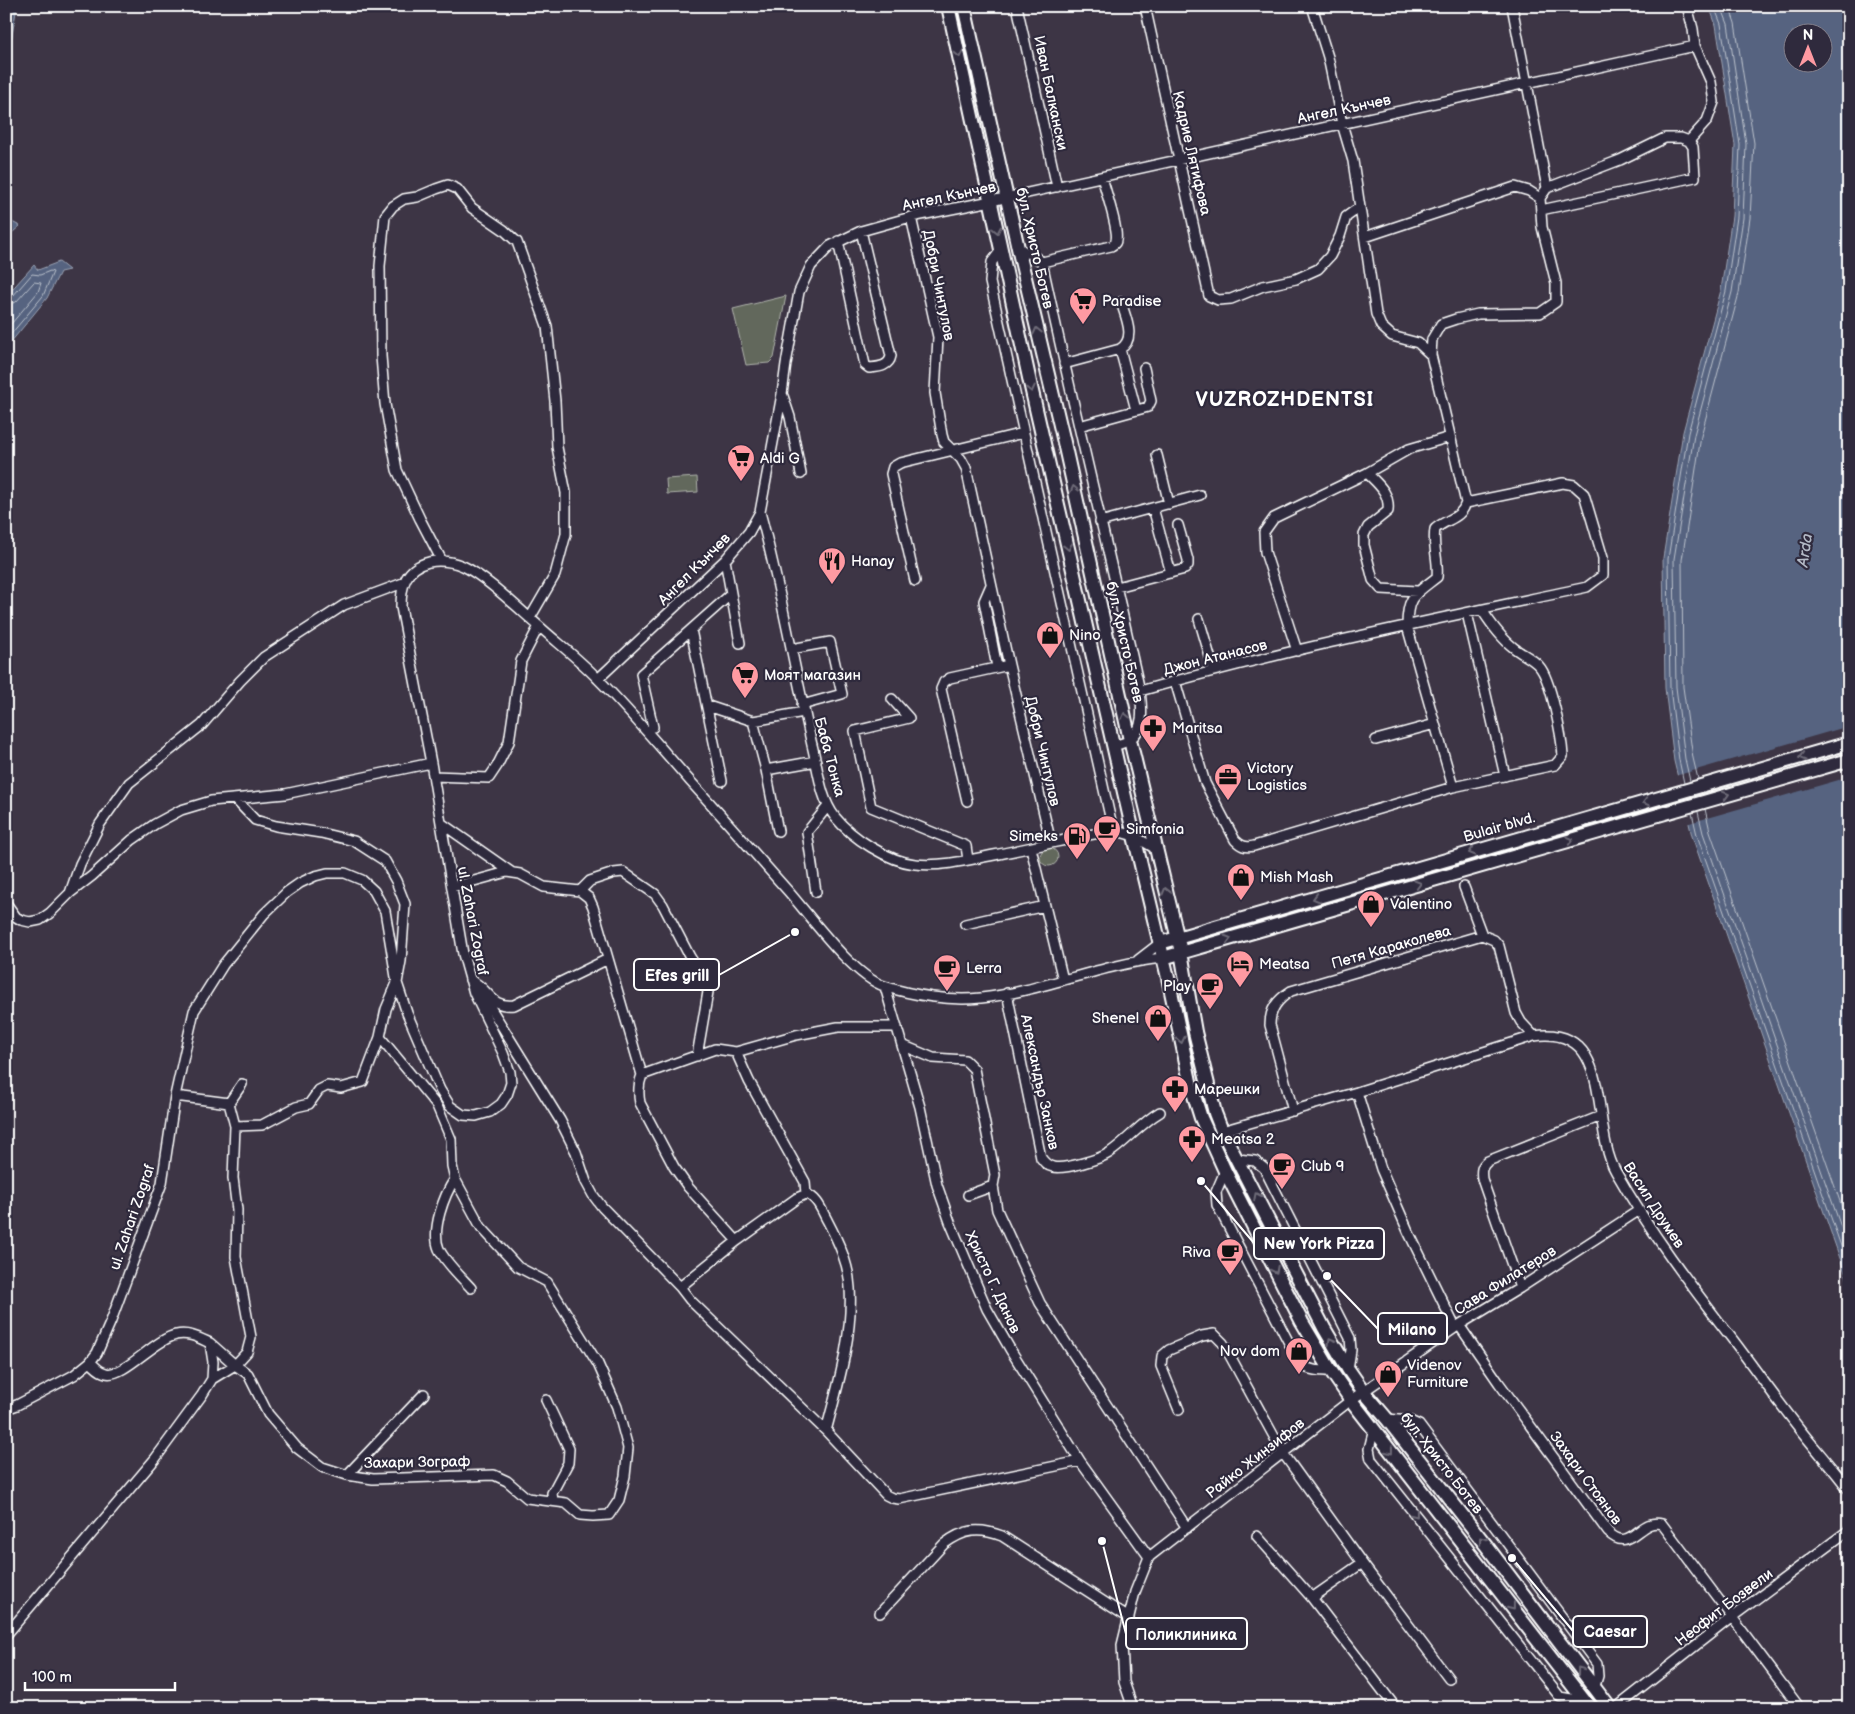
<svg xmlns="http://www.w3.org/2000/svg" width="1855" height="1714" font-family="'Balsamiq Sans',sans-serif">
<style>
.green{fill:#62685b;stroke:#b0b4ad}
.water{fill:#566480;stroke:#9aa2b3;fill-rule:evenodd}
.pier{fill:#3d3545}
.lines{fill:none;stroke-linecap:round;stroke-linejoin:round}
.shore{stroke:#bbc1cc;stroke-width:1}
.street-casing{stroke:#fff;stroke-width:12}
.secondary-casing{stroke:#fff;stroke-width:16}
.street{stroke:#2f2a3d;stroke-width:9}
.secondary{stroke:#2f2a3d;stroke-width:12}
.oneway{stroke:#6d6a77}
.labels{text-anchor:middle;stroke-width:4.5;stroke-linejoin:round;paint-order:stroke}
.street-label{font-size:15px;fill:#fff;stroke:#2f2a3d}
.poi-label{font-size:15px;fill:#fff;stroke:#2f2a3d;text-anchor:start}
.water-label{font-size:16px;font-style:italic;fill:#b3b9c6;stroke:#2f2a3d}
.district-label{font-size:20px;font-weight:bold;letter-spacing:1px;fill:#fff;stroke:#2f2a3d}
.leader{fill:none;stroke:#fff;stroke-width:2}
.callout-dot{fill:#fff;stroke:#2f2a3d;stroke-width:2}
.callout{fill:#2f2a3d;stroke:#fff;stroke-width:2}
.callout-label{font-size:16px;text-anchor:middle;font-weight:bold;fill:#fff}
</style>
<rect width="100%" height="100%" fill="#3d3545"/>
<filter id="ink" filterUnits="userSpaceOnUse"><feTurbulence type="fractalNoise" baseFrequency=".02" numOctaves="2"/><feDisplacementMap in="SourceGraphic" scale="10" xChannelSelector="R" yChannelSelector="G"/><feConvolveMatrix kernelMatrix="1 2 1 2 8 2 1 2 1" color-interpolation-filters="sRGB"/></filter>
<g filter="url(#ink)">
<path class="green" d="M786,296L774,358L769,363L746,365L733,309Z
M697,477L698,492L667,494L666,479Z
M1040 857a9 9 0 1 1 18 0a9 9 0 1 1-18 0Z"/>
<path class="water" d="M6,6H17L11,41L10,92H6Z
M1709,6H1849V1284L1692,836L1674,761L1665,688L1663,558L1683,432L1721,290L1732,216L1735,145L1716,25ZM1792,32H1822V62H1792Z
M6,219L20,226L6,238Z
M59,262L69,270L60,272L47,298L6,348V296L34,265L38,270Z"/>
<path class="pier" d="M1849,726V777L1686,824L1675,776Z"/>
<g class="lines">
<path class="shore" d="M6,299L12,297L32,274L40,275L50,271L53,272L43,296L6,340
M6,305L16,302L34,282L41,283L38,292L6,330
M1698,779L1693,758L1683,687L1682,560L1701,436L1739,293L1750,218L1754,143L1735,23L1729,6
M1690,781L1685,759L1676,687L1674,559L1694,435L1732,292L1743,218L1746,144L1728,24L1721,6
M1684,783L1679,760L1670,688L1668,559L1688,433L1726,291L1737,217L1740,145L1721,24L1714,6
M1705,809L1710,831L1849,1227
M1698,812L1703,833L1849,1250
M1692,813L1697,835L1849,1269"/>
<g class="street-casing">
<path id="street" d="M1017,6L1057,187
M1145,6L1209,296L1218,300L1231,299L1263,286L1296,279L1318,269L1330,256L1340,236L1346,217L1360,207
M1312,6L1328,57L1342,124L1353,161L1376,314L1381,326L1392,336L1418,343L1431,355
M1687,6L1693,29L1695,46L1711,82L1714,102L1707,121L1689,141
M1541,210L1695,177L1693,147L1689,141L1681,138H1665L1620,160L1547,188
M911,217L938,337L935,393L942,435L944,442L961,459L966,468L1009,665L1051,843
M1365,237L1515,187L1529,191L1540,198
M838,241L865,365L869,368C878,367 889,367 891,356L861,231
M1018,248L1032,255L1042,262C1073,406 1108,548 1140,691C1142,707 1145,730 1129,740C1125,743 1119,744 1114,746
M1001,250L992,262L990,282L1113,830
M1042,262L1111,246C1114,244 1116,244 1116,240C1119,230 1105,189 1102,177
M1120,349L1136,410
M1064,364L1120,349C1137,339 1125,316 1121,302
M783,396L790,417L801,474
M1079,426L1148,407L1151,401L1144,368
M1157,455L1169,504
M1367,473C1379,485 1390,493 1388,511L1368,527L1364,535V545L1373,580L1381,589L1417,591
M1153,508L1171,573
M760,512C781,589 794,668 812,745C818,768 820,798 835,817C852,838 888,861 915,864C941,867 969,860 994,855C1034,847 1073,838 1113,830L1134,836L1156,849
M1100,522L1200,495
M725,560L740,643
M442,561L420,519L397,470L385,404L381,356L380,266L385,216L393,206L404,199L417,197L436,189L448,185L457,189L472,208L504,230L517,242L547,326L555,401L557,447L566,493V534L555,575L530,618
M915,581L891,474L893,467L900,463L1023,433
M991,585L984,601L997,667
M1117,587L1185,569L1188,565V560L1178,525
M1467,613L1505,776
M1199,619L1214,670
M691,630L722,781
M791,649L830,642L842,694L802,705
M1297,651L1265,552L1264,532L1274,518L1367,473L1409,449L1450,437
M598,679L725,560L749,532L760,512L782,394L786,364L799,292L811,266L830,246L861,231L911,217L991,201L1695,46
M1175,681L1205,783L1235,840C1241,846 1245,848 1254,846L1453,787L1555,765L1563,756C1562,738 1551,679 1539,666C1532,658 1523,655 1514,648C1501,638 1491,624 1482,610
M1140,691C1287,649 1437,619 1587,587L1603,575V558L1584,494L1574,485L1563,483L1466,503
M892,699L909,718L855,731L871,807L966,846L968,860
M708,706L753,721L804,712
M753,721L766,770L778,831
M653,727L641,674L731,594
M1376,740L1435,724
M766,770L816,761
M433,776L489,778L497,766L509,742L521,661L539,626
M1453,787L1407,626C1407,596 1414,595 1437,577C1439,560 1432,546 1435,529C1446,519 1461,519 1466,503L1431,355L1432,339L1441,324L1456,319L1478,314L1540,313L1556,302V283L1542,227L1540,198L1547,188L1512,6
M967,801L941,689L944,682L950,678L1009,665
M441,823L511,872
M1031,848L1063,980
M452,887L507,872L520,874L544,887L580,891L589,898L593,907L642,1075C638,1085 638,1093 640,1103L674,1167L688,1187L737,1241
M1464,887L1482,935L1494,940L1499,946L1516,1013L1521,1022L1534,1036
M580,891L590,881L614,873L623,872L655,894L663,905L690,957L704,979L708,992L697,1056
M816,892L807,832L828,806
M70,893L80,864L100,824L129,783L202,725L240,681L264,657L344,605L403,583
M6,903L16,917L21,920L30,922L40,920L50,913L70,893L92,876L132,840L155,824L181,810L211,801L285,794L431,763
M965,924L1045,906
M1138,960L1160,943
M470,980C490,988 489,1008 514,1005L608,959
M885,987L920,1107L937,1185L950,1222L987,1309L1010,1349L1080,1461L1149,1557
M475,993L487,1002L560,1120L576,1152L586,1182L593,1195L602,1207L680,1287L690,1300L826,1431L886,1495L892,1498L899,1499L1080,1461
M1007,993L1041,1158C1044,1162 1047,1166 1053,1167C1064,1170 1100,1159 1109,1153C1127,1141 1141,1123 1160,1112
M902,1045L933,1058L965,1060L974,1069L995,1175L993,1186L997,1210L1040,1303L1187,1528
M736,1052L749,1081L805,1182L806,1194
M642,1075L715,1049L736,1052L796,1035L838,1027H897
M1357,1092L1381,1169L1408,1231L1455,1327
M175,1096L229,1103
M1293,1111L1270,1025C1270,1009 1277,1000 1291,991L1482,935
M235,1126L262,1125L296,1107L309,1104L319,1090L327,1086L341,1088L363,1082L380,1037
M1222,1131L1357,1092L1534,1036C1616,1024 1589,1126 1616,1172C1650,1232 1691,1286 1733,1340C1755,1369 1776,1399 1799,1428C1815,1449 1833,1468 1849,1490
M1238,1159L1255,1161L1264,1168L1350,1338L1351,1350L1348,1369
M1225,1171L1216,1192L1217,1205L1300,1364C1310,1371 1319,1371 1331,1371
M455,1179C444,1195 431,1230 439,1249C445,1262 461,1277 471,1288
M968,1195L993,1186
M680,1287L737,1241L797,1198L806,1194C817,1197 822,1211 827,1220C838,1241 849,1264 850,1288C853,1336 838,1385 826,1431
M1520,1288L1482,1179C1481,1171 1481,1166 1488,1161L1601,1116
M1459,1325L1499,1383L1608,1532C1631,1555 1639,1517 1662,1524L1800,1708
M210,1343L235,1365L248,1374L268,1414L297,1448L322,1467L347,1475L373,1479L494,1475L507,1481L527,1498L566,1503L580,1515L593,1516L609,1515L619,1500L625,1476L628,1448L617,1407L598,1364L547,1282L518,1267L481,1227L455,1179L452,1166L451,1139L437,1106L380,1037L386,1009L397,983L401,961L405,904L396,881L385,861L354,841L321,833L276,826L255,820L235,799
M212,1379L235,1365L247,1352L251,1337L236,1257L237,1210L233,1178L235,1126L229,1103L242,1084
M546,1400L569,1449L568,1463L552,1493L553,1501
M6,1409L17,1405L74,1375L90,1362L97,1353L111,1321L162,1183L175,1096L194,1011L223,965L264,914L287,892L300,883L315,876L327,873H345L362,880L374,891L385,911L397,983L407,1013L440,1090L450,1106L463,1115L476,1116L490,1112L501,1104L507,1095L511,1083L510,1072L503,1053L474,993L463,954L431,763L401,607C401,586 405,568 429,562C440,560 453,562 463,566C485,576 520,610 540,627C559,644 580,660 598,679C630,711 660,747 690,781C723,817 755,854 788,891C810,916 853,976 884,986C914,996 950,1001 981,998C1043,991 1101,964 1163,958
M1179,1410L1161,1366L1162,1356L1169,1350L1202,1336L1214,1334L1223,1343L1283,1453L1362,1563L1449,1679
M1387,1419L1410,1421L1419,1425L1597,1664L1598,1676L1594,1689
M1374,1429L1369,1449L1371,1459L1560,1697L1571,1699L1582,1698
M347,1475L424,1394
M1257,1536L1312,1598L1396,1708
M1312,1598L1362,1563
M880,1613L944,1544C964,1529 979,1527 1002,1536L1129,1618
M6,1635L155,1459L202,1395L212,1379L213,1362L210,1343C199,1338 188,1332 176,1335C155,1339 123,1378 106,1373C99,1372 95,1366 90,1362
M1133,1708L1124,1682L1122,1645L1135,1592L1149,1557L1351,1400L1459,1325L1520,1288L1638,1211
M1616,1708L1732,1617L1849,1530"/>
</g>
<g class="secondary-casing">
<path id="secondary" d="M948,6L1031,387L1134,836L1169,982L1191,1086L1201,1118L1225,1171L1302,1322L1331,1371L1351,1400L1590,1708
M964,6L1018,248L1063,438L1130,740L1181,952L1195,1032L1215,1113L1222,1131L1324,1328L1348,1369L1364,1392L1387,1419L1485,1544L1610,1708
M1160,943L1849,743
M1163,958L1849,760"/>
</g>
<use href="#street" class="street"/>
<use href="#secondary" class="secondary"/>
</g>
<defs><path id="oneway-chevron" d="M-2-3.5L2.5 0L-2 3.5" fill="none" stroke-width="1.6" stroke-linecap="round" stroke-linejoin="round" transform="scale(1.25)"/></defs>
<g class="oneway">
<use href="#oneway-chevron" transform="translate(959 54) rotate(78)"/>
<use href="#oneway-chevron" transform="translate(997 230) rotate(78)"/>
<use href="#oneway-chevron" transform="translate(1037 331) rotate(-103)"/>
<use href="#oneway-chevron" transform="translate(1031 389) rotate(77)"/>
<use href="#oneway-chevron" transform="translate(1074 489) rotate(-103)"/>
<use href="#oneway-chevron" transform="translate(1068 547) rotate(77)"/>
<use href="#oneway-chevron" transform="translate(1125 716) rotate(-103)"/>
<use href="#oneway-chevron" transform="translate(1802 757) rotate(164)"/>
<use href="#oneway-chevron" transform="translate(1726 795) rotate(-16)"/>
<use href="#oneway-chevron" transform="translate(1646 802) rotate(164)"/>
<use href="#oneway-chevron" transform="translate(1570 840) rotate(-16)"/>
<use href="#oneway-chevron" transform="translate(1472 852) rotate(164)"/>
<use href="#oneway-chevron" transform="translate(1418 884) rotate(-16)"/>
<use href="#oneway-chevron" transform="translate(1166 891) rotate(-104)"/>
<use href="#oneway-chevron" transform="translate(1316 898) rotate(164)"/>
<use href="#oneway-chevron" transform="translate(1228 939) rotate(-16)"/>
<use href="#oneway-chevron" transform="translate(1181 1040) rotate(78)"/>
<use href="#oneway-chevron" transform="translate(1257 1196) rotate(-117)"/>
<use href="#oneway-chevron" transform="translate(1275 1270) rotate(63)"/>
<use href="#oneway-chevron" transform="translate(1331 1341) rotate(-120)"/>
<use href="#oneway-chevron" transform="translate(1390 1451) rotate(52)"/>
<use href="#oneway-chevron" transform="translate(1415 1514) rotate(52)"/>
<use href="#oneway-chevron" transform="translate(1482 1540) rotate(-128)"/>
<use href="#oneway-chevron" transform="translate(1512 1607) rotate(52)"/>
<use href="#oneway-chevron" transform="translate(1580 1670) rotate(-127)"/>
</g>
</g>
<defs>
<g id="supermarket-pin" transform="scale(1.4375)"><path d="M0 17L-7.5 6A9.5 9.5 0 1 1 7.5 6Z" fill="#ff9aa2" stroke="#2f2a3d"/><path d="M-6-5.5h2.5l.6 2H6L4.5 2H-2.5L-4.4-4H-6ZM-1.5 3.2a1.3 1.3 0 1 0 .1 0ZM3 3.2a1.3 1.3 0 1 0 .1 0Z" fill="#111"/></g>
<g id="restaurant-pin" transform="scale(1.4375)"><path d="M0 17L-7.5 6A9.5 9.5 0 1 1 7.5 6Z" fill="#ff9aa2" stroke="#2f2a3d"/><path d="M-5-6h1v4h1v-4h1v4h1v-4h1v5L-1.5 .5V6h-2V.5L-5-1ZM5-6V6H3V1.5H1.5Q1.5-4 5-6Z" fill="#111"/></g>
<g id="shop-pin" transform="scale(1.4375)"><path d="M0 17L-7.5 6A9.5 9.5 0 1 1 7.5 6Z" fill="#ff9aa2" stroke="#2f2a3d"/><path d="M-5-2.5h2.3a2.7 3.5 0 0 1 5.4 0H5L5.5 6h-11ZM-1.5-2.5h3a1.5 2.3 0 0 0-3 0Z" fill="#111"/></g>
<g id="pharmacy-pin" transform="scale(1.4375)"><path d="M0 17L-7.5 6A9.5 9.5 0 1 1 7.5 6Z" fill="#ff9aa2" stroke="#2f2a3d"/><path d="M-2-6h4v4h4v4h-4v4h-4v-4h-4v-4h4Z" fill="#111"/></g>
<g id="office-pin" transform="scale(1.4375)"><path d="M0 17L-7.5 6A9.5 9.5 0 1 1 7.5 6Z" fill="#ff9aa2" stroke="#2f2a3d"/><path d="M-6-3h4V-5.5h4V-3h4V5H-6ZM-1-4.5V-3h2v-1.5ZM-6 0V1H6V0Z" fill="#111"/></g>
<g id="cafe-pin" transform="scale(1.4375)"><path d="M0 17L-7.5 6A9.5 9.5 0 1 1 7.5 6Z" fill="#ff9aa2" stroke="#2f2a3d"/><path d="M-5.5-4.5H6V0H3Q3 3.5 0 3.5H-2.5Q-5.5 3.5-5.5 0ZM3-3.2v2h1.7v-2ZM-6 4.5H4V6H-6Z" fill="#111"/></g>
<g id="fuel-pin" transform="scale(1.4375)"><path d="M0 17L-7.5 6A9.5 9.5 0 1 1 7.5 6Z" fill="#ff9aa2" stroke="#2f2a3d"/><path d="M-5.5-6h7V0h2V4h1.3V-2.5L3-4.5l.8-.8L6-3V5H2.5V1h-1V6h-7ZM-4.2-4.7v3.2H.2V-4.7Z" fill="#111"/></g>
<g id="hotel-pin" transform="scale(1.4375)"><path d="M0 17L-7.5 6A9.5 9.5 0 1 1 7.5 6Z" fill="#ff9aa2" stroke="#2f2a3d"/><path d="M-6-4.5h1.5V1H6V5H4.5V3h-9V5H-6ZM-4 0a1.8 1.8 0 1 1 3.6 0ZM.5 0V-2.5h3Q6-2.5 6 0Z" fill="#111"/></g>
</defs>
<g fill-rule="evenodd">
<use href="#supermarket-pin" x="1083" y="301"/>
<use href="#supermarket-pin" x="741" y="458"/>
<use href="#restaurant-pin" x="832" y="561"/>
<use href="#shop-pin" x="1050" y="635"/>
<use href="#supermarket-pin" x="745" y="675"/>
<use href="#pharmacy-pin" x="1153" y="728"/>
<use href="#office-pin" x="1228" y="777"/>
<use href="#cafe-pin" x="1107" y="829"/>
<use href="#fuel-pin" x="1077" y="836"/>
<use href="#shop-pin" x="1241" y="877"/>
<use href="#shop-pin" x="1371" y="904"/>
<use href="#hotel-pin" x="1240" y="964"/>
<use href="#cafe-pin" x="947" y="968"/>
<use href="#cafe-pin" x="1210" y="986"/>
<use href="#shop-pin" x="1158" y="1018"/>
<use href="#pharmacy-pin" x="1175" y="1089"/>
<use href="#pharmacy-pin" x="1192" y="1139"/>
<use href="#cafe-pin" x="1282" y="1166"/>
<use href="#cafe-pin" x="1230" y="1252"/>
<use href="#shop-pin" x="1299" y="1351"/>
<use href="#shop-pin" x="1388" y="1374"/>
</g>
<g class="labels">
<g class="street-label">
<text transform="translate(1051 93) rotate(78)" y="5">Иван Балкански</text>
<text transform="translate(1344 109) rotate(-12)" y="5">Ангел Кънчев</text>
<text transform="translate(1192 153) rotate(77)" y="5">Кадрие Лятифова</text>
<text transform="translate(949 196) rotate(-12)" y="5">Ангел Кънчев</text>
<text transform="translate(1035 248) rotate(77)" y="5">бул. Христо Ботев</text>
<text transform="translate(939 285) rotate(79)" y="5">Добри Чинтулов</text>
<text transform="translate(694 569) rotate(-45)" y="5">Ангел Кънчев</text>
<text transform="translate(1125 642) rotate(77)" y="5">бул. Христо Ботев</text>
<text transform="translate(1215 657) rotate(-14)" y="5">Джон Атанасов</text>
<text transform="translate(1043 751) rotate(77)" y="5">Добри Чинтулов</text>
<text transform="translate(830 757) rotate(75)" y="5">Баба Тонка</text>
<text transform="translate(1499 827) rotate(-16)" y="5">Bulair blvd.</text>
<text transform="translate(473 921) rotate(79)" y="5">ul. Zahari Zograf</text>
<text transform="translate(1391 947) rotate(-16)" y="5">Петя Караколева</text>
<text transform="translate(1040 1082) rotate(78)" y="5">Александър Занков</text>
<text transform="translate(1654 1205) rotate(57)" y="5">Васил Друмев</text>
<text transform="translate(132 1217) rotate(-71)" y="5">ul. Zahari Zograf</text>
<text transform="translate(1505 1280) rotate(-32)" y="5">Сава Филатеров</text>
<text transform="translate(993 1282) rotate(65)" y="5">Христо Г. Данов</text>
<text transform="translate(1255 1458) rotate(-38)" y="5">Райко Жинзифов</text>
<text transform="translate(417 1462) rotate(-1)" y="5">Захари Зограф</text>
<text transform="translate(1442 1463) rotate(52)" y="5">бул. Христо Ботев</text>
<text transform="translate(1586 1478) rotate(54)" y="5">Захари Стоянов</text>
<text transform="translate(1724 1607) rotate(-37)" y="5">Неофит Бозвели</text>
</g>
<g class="poi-label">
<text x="1102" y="306">Paradise</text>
<text x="760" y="463">Aldi G</text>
<text x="851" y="566">Hanay</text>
<text x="1069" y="640">Nino</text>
<text x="764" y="680">Моят магазин</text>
<text x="1172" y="733">Maritsa</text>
<text x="1247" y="773">Victory<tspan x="1247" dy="17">Logistics</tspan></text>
<text x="1126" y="834">Simfonia</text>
<text x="1058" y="841" text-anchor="end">Simeks</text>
<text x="1260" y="882">Mish Mash</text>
<text x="1390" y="909">Valentino</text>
<text x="1259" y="969">Meatsa</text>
<text x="966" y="973">Lerra</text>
<text x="1191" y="991" text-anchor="end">Play</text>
<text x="1139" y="1023" text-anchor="end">Shenel</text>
<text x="1194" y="1094">Марешки</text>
<text x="1211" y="1144">Meatsa 2</text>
<text x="1301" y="1171">Club 9</text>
<text x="1211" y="1257" text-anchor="end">Riva</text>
<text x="1280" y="1356" text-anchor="end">Nov dom</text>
<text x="1407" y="1370">Videnov<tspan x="1407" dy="17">Furniture</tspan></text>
</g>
<g class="water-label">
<text transform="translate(1804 550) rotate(-82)" y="6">Arda</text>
</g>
<g class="district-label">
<text x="1285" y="406">VUZROZHDENTSI</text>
</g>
</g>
<path class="leader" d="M795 932L719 975M1201 1181L1254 1243M1327 1276L1378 1329M1512 1558L1573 1631M1102 1541L1126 1634"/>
<g class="callout-dot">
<circle cx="795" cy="932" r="5"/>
<circle cx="1201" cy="1181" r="5"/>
<circle cx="1327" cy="1276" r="5"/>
<circle cx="1512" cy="1558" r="5"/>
<circle cx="1102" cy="1541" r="5"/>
</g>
<g class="callout">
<rect x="634" y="959" width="85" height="31" rx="5"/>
<rect x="1254" y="1228" width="130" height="31" rx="5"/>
<rect x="1378" y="1313" width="69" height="31" rx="5"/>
<rect x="1573" y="1616" width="74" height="31" rx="5"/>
<rect x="1126" y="1618" width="121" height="31" rx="5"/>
</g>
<g class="callout-label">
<text x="677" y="981">Efes grill</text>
<text x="1319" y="1249">New York Pizza</text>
<text x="1412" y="1335">Milano</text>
<text x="1610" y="1637">Caesar</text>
<text x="1186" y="1640">Поликлиника</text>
</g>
<rect width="1855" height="1714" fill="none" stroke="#2f2a3d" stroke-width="25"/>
<rect x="12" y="12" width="1830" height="1689" fill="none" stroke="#fff" stroke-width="2" filter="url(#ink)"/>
<g transform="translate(1808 48)"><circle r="24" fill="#2f2a3d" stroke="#827f8b"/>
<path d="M0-4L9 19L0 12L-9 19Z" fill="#ff9aa2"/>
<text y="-8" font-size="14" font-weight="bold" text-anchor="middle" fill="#ffffff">N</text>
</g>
<path d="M25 1682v8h150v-8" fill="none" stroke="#ffffff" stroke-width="2.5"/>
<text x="32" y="1682" font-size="15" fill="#ffffff" stroke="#2f2a3d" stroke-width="4" paint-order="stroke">100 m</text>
</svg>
